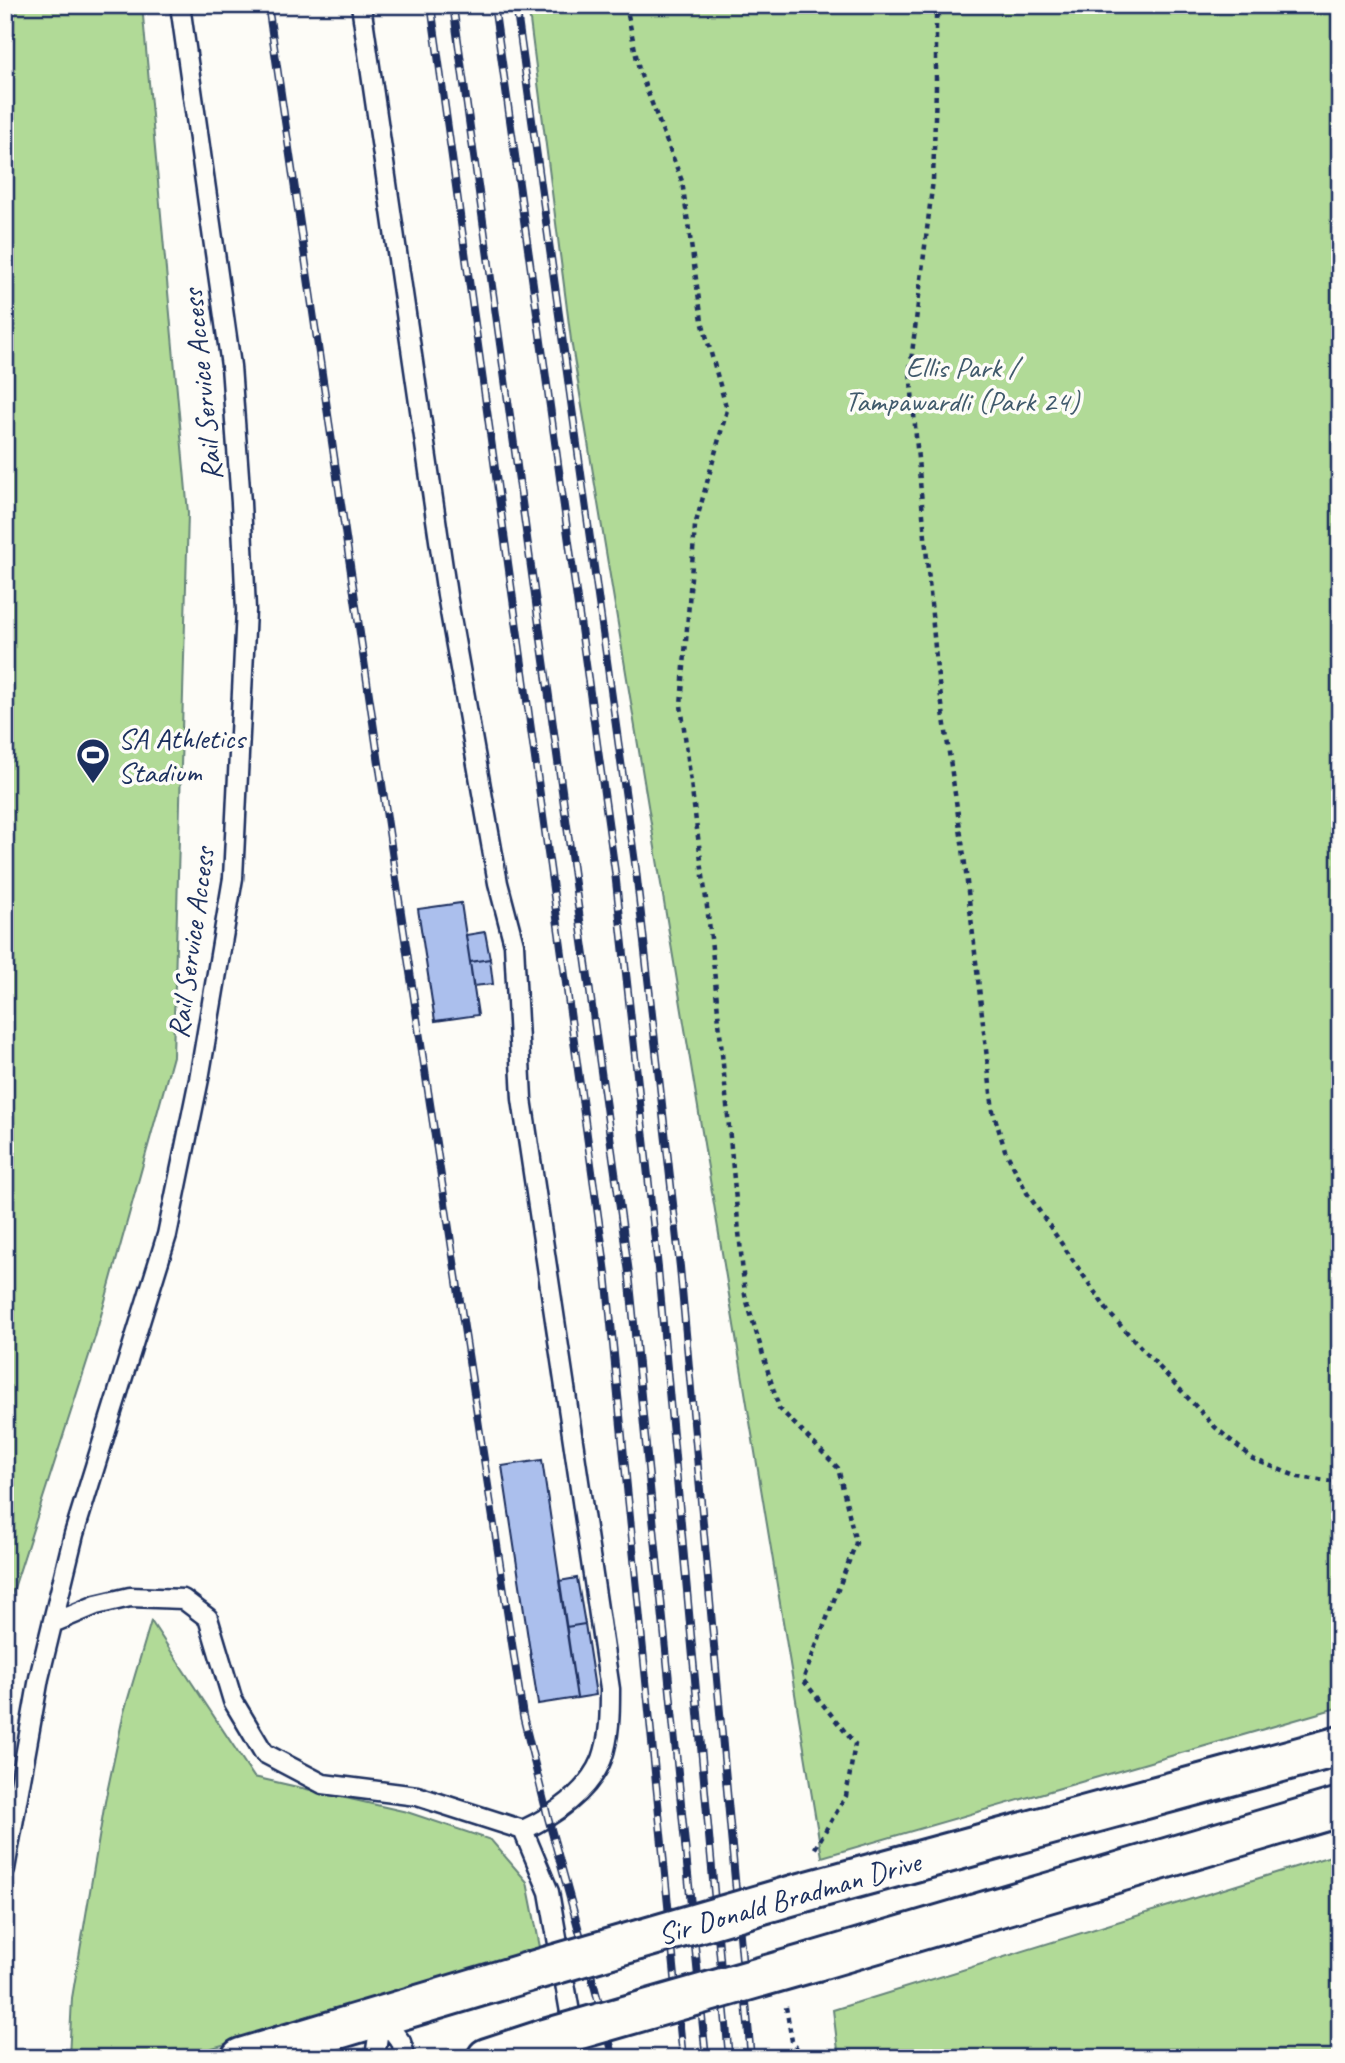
<svg xmlns="http://www.w3.org/2000/svg" width="1345" height="2063" font-family="Caveat,sans-serif">
<style>
.green{fill:#b1da97;stroke:#66847a;stroke-width:2}
.building{fill:#abbfed;stroke:#1b2f5e;stroke-width:2}
.lines{fill:none;stroke-linecap:round;stroke-linejoin:round}
.lane-casing{stroke:#1b2f5e;stroke-width:23}
.primary-casing{stroke:#1b2f5e;stroke-width:44}
.path{stroke:#1b2f5e;stroke-width:4.5;stroke-dasharray:5 5;stroke-linecap:butt}
.lane{stroke:#fdfcf7;stroke-width:18}
.primary{stroke:#fdfcf7;stroke-width:38}
.rail-casing{stroke:#1b2f5e;stroke-width:8}
.rail{stroke:#fdfcf7;stroke-width:5;stroke-dasharray:16;stroke-linecap:butt}
.primary-bridge-casing{stroke:#1b2f5e;stroke-width:44;stroke-linecap:butt}
.primary-bridge{stroke:#fdfcf7;stroke-width:38}
.labels{text-anchor:middle;stroke-width:7;stroke-linejoin:round;paint-order:stroke}
.park-label{font-size:30px;fill:#405a6c;stroke:#fdfcf7}
.street-label{font-size:30px;fill:#1b2f5e;stroke:#fdfcf7}
.poi-label{font-size:30px;fill:#1b2f5e;stroke:#fdfcf7;text-anchor:start}
</style>
<rect width="100%" height="100%" fill="#fdfcf7"/>
<filter id="ink" filterUnits="userSpaceOnUse"><feTurbulence type="fractalNoise" baseFrequency=".0143" numOctaves="2"/><feDisplacementMap in="SourceGraphic" scale="14" xChannelSelector="R" yChannelSelector="G"/><feConvolveMatrix kernelMatrix="1 2 1 2 8 2 1 2 1" color-interpolation-filters="sRGB"/></filter>
<g filter="url(#ink)">
<path class="green" d="M5,5H142L188,513L173,1056L95,1337L5,1616Z
M528,5H1340V1707L822,1857L571,340Z
M151,1621L254,1777L407,1812L491,1840L527,1882L541,1952L178,2058H69L72,1998L105,1802L124,1712Z
M1340,1853V2058H839L833,2010Z"/>
<path class="building" d="M461,903L478,1015L435,1021L418,909Z
M485,932L490,959L470,962L466,935Z
M490,959L493,984L473,986L470,962Z
M542,1460L577,1698L538,1704L502,1466Z
M577,1578L585,1624L566,1627L559,1581Z
M585,1624L596,1695L577,1698L566,1627Z"/>
<g class="lines">
<g class="lane-casing">
<path id="lane" d="M361,5L447,595L498,883L514,944L522,1099L610,1689C610,1712 610,1737 602,1759C589,1792 553,1816 523,1830
M53,1623L96,1605L130,1597L183,1599L208,1618L233,1701L264,1753L323,1784L417,1796L523,1830L549,1892L578,2058
M5,1869L39,1678L74,1534L167,1235L199,1079L233,878L246,610L241,503L231,366L180,5
M381,2016L401,2042L406,2058
M378,2058L376,2050L381,2016"/>
</g>
<g class="primary-casing">
<path id="primary" d="M797,1894L1340,1746
M816,1961L1340,1807
M241,2058L532,1971
M487,2058L545,2039"/>
</g>
<path class="path" d="M626,5L639,70L682,181L702,321L727,410L695,526L681,705L711,938L745,1295L779,1408L838,1468L856,1543L803,1680L855,1744L846,1796L814,1850
M936,5V88L933,180L910,370L937,670L964,856L993,1111L1005,1150L1027,1193L1109,1313L1215,1427L1253,1459L1298,1477L1340,1483
M936,17L950,5
M786,2007L792,2041L803,2058"/>
<use href="#lane" class="lane"/>
<use href="#primary" class="primary"/>
<g class="rail-casing">
<path id="rail" d="M268,5L398,893L523,1716L548,1818L614,2058
M431,5L606,1273L683,2058
M453,5L629,1273L706,2058
M494,5L615,872L658,1268L729,2058
M516,5L636,870L680,1267L751,2058"/>
</g>
<use href="#rail" class="rail"/>
<g class="primary-bridge-casing">
<path id="primary-bridge" d="M532,1971L797,1894
M545,2039L816,1961"/>
</g>
<use href="#primary-bridge" class="primary-bridge"/>
</g>
</g>
<defs>
<g id="stadium-pin" transform="scale(1.75)"><path d="M0 17L-7.5 6A9.5 9.5 0 1 1 7.5 6Z" fill="#1b2f5e" stroke="#fdfcf7"/><path d="M0-5a6.5 5 0 1 0 0 10a6.5 5 0 1 0 0-10ZM-3.5-1.8h7v3.6h-7Z" fill="#fff"/></g>
</defs>
<g fill-rule="evenodd">
<use href="#stadium-pin" x="93" y="755"/>
</g>
<g class="labels">
<g class="park-label">
<text x="962" y="377">Ellis Park /<tspan x="962" dy="34">Tampawardli (Park 24)</tspan></text>
</g>
<g class="street-label">
<text transform="translate(202 385) rotate(-96)" y="10">Rail Service Access</text>
<text transform="translate(191 943) rotate(-82)" y="10">Rail Service Access</text>
<text transform="translate(789 1898) rotate(-16)" y="10">Sir Donald Bradman Drive</text>
</g>
<g class="poi-label">
<text x="118" y="748">SA Athletics<tspan x="118" dy="34">Stadium</tspan></text>
</g>
</g>
<rect width="1345" height="2063" fill="none" stroke="#fdfcf7" stroke-width="28"/>
<rect x="14" y="14" width="1317" height="2035" fill="none" stroke="#1b2f5e" stroke-width="2.5" filter="url(#ink)"/>
</svg>
